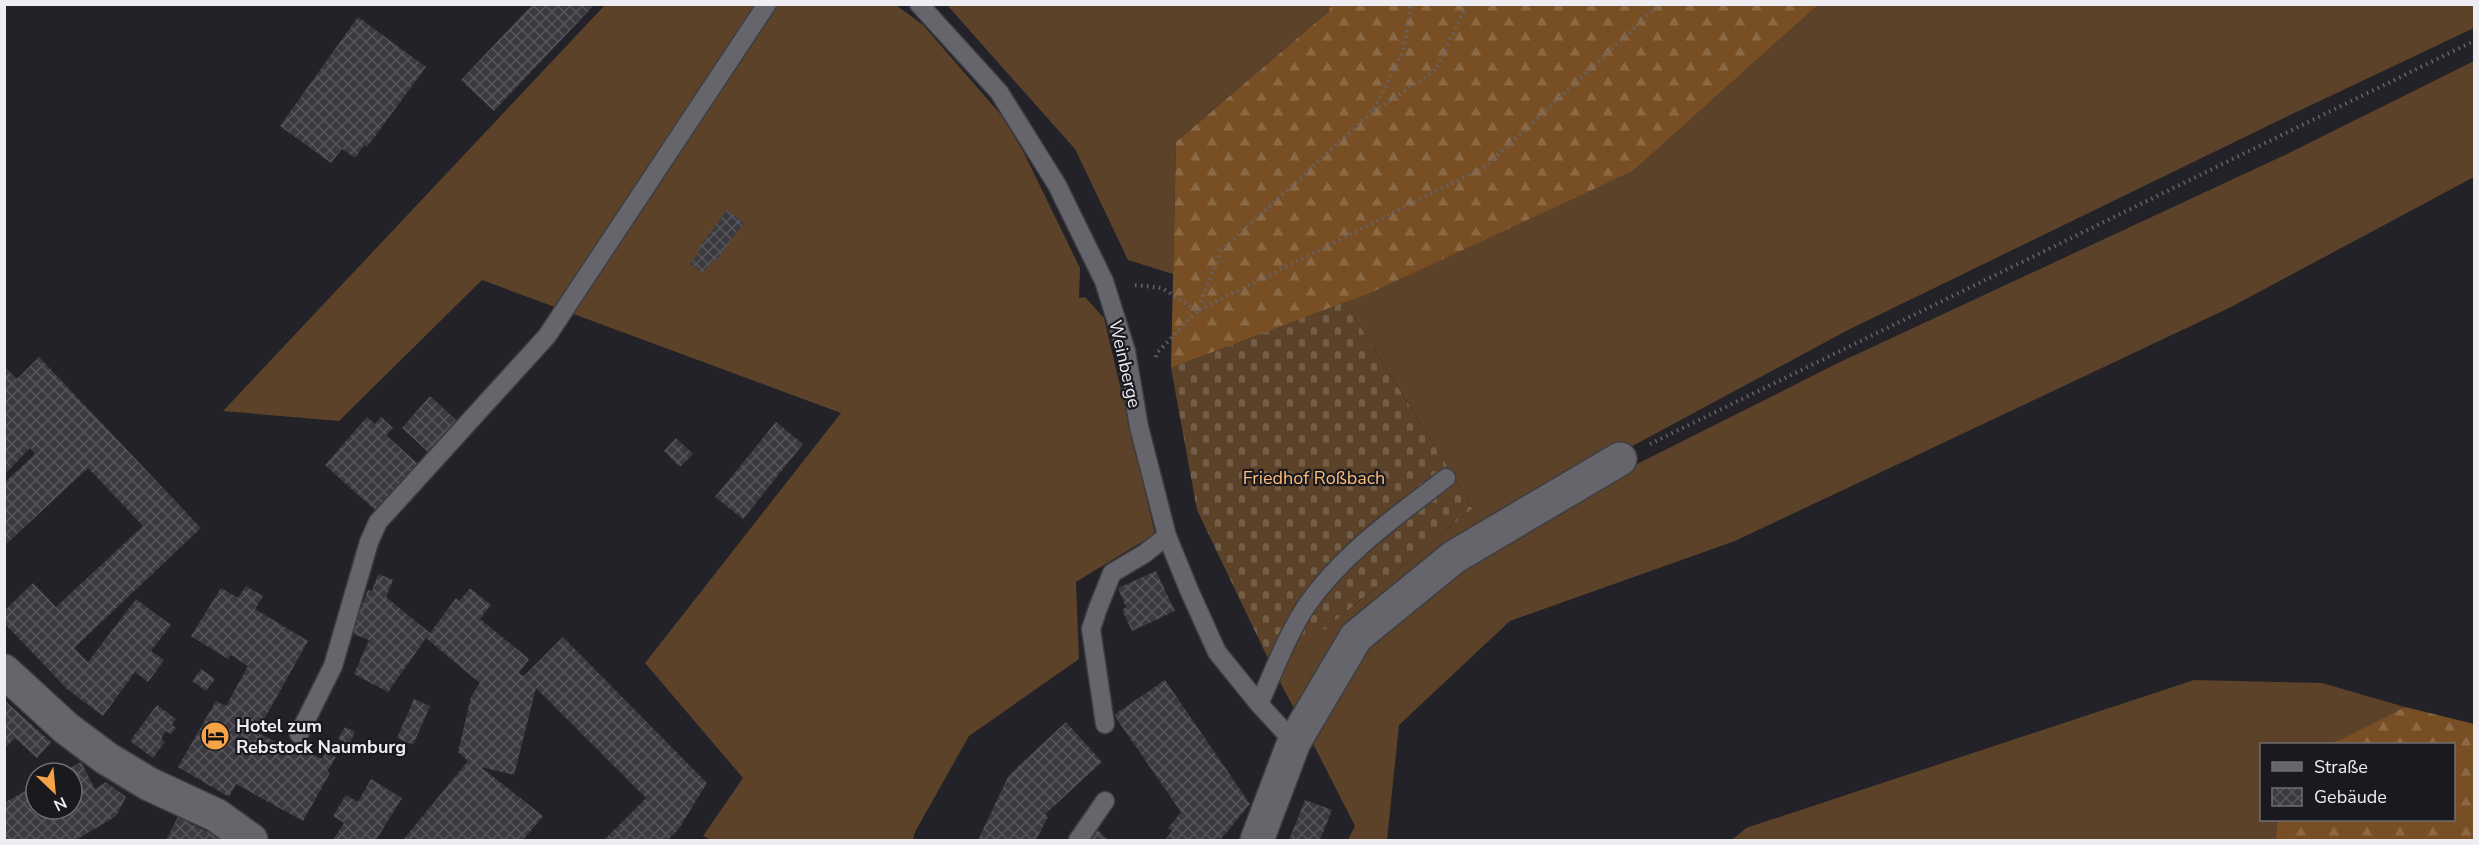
<svg xmlns="http://www.w3.org/2000/svg" width="2479" height="845" font-family="'Nunito Sans',sans-serif">
<style>
.grass{fill:#5b4229}
.forest{fill:url(#forest-firs)}
.cemetery{fill:url(#cemetery-stones)}
.building{fill:url(#building-cross-hatch)}
.lines{fill:none;stroke-linecap:round;stroke-linejoin:round}
.service-casing{stroke:#3e3d42;stroke-width:21}
.minor-casing{stroke:#3e3d42;stroke-width:36}
.path{stroke:#65656a;stroke-width:4;stroke-dasharray:1.5 4.5;stroke-linecap:butt}
.service{stroke:#67656c;stroke-width:18}
.minor{stroke:#67656c;stroke-width:33}
.labels{text-anchor:middle;stroke-width:4.5;stroke-linejoin:round;paint-order:stroke}
.street-label{font-size:18px;fill:#eeeef2;stroke:#1a191e}
.park-label{font-size:18px;fill:#fcbc7c;stroke:#1a191e}
.poi-label{font-size:18px;font-weight:bold;fill:#eeeef2;stroke:#1a191e;text-anchor:start}
</style>
<defs>
<pattern id="forest-firs" width="22" height="20" patternUnits="userSpaceOnUse" patternTransform="scale(1.5)"><rect width="22" height="20" fill="#784f25"/><path d="M5 1l3.5 6h-7zM16 11l3.5 6h-7z" fill="#8c6945"/></pattern>
<pattern id="cemetery-stones" width="16" height="16" patternUnits="userSpaceOnUse" patternTransform="scale(1.5)"><rect width="16" height="16" fill="#5b4229"/><path d="M2 7V4a2 2 0 0 1 4 0v3zM10 15v-3a2 2 0 0 1 4 0v3z" fill="#735e48"/></pattern>
<pattern id="building-cross-hatch" width="8" height="8" patternUnits="userSpaceOnUse" patternTransform="scale(1.5)"><rect width="8" height="8" fill="#3b3a40"/><path d="M0 0l8 8M0 8l8-8" fill="none" stroke="#58575c"/></pattern>
</defs>
<rect width="100%" height="100%" fill="#232228"/>
<path class="grass" d="M605,5H896L923,25L1002,116L1024,153L1080,268L1079,298L1085,297L1104,318L1155,534L1076,582L1079,659L969,736L915,832L913,840H711L703,836L743,778L645,663L841,413L482,280L339,421L223,411Z
M947,5H1331L1330,10L1176,142L1173,274L1128,260L1075,149Z
M1818,5H2474V28L2286,117L1848,330L1482,527L1297,714L1274,671L1473,508L1345,302L1633,171Z
M2474,61V177L2229,308L1735,541L1510,621L1399,725L1387,840H1348L1355,826L1308,734L1365,647L1457,569L1621,472L1838,363L2289,153Z
M2194,680L2322,683L2405,707L2331,744H2262V820H2277L2276,840H1732L1746,828Z"/>
<path class="forest" d="M1331,5H1818L1633,171L1370,293L1171,368L1176,142L1329,11Z
M2405,707L2474,724V840H2276L2277,820H2454V744H2331Z"/>
<path class="cemetery" d="M1345,302L1473,508L1274,671L1197,510L1171,368Z"/>
<path class="building" d="M533,4H595L494,111L461,80Z
M358,17L426,67L367,147L364,145L355,158L342,149L331,163L280,126Z
M727,210L744,223L715,262L713,260L703,273L690,264L700,251L698,249Z
M39,357L201,528L74,648L88,662L136,599L171,625L151,651L164,660L148,682L135,672L103,716L67,689L4,623V611L33,583L56,607L143,526L88,468L4,546V483L35,454L30,448L4,475V366L17,379Z
M430,396L456,420L428,452L402,428Z
M367,417L375,424L381,417L393,428L386,435L418,464L376,511L325,465Z
M776,422L803,444L743,519L715,497Z
M676,438L693,454L680,467L664,451Z
M1156,571L1175,611L1132,631L1122,610L1126,607L1118,588Z
M378,574L393,580L386,597L430,633L456,598L459,601L470,588L491,605L480,619L529,659L519,673L524,676L563,637L707,783L678,830L668,840H604L646,798L536,688L514,775L481,767L543,816L523,840H403L468,761L458,752L471,697L480,683L426,638L388,692L354,674L369,640L351,633L368,590L372,591Z
M246,586L263,596L255,609L308,641L257,732L298,755L302,748L322,759L326,752L336,757L327,772L330,773L303,821L236,784L229,797L178,767L216,701L226,706L248,666L231,655L228,659L191,636L221,588L238,598Z
M201,669L215,679L206,691L192,681Z
M1165,680L1250,804L1220,840H1165L1172,831L1168,828L1181,812L1114,715Z
M414,699L430,706L413,745L397,738Z
M4,700L51,742L37,758L15,738L4,749Z
M157,705L176,719L172,725L176,728L171,734L166,731L161,739L165,742L153,758L130,741Z
M1066,722L1102,762L1045,814L1048,817L1036,840H978L1009,775Z
M345,727L355,732L349,744L338,739Z
M81,762L95,789L106,782L126,797L116,816L76,840H4V803L29,789L27,784L36,779V809H72V773H62Z
M371,779L402,798L376,840H333L344,823L333,816L346,795L358,802Z
M1305,800L1332,810L1320,840H1289Z
M178,817L224,840H166Z
M1095,827L1108,840H1082Z"/>
<g class="lines">
<g class="service-casing">
<path id="service" d="M919,4L999,92L1057,185L1104,281L1126,351L1139,427L1167,536L1189,590L1217,652L1259,704L1294,742
M1259,704C1274,671 1287,635 1307,605C1343,553 1397,516 1446,478
M1105,724L1091,629L1098,608L1112,573L1144,554L1167,536
M299,734L333,666L369,542L378,522L547,336L767,4
M1078,840L1105,801"/>
</g>
<g class="minor-casing">
<path id="minor" d="M4,671L66,728L106,758L149,784L216,815L251,840
M1257,840L1294,742L1356,637L1454,557L1620,459"/>
</g>
<path class="path" d="M1374,111L1436,70L1464,10V4
M1135,285L1162,288L1197,311L1485,167L1660,4
M1156,357L1157,353L1197,311L1221,251L1372,112L1403,52L1411,4
M1650,444L2474,41"/>
<use href="#service" class="service"/>
<use href="#minor" class="minor"/>
</g>
<defs>
<g id="hotel-disc" transform="scale(1.5)"><circle r="9.5" fill="#f6a247" stroke="#1a191e"/><path d="M-6-4.5h1.5V1H6V5H4.5V3h-9V5H-6ZM-4 0a1.8 1.8 0 1 1 3.6 0ZM.5 0V-2.5h3Q6-2.5 6 0Z" fill="#111"/></g>
</defs>
<g fill-rule="evenodd">
<use href="#hotel-disc" x="215" y="736"/>
</g>
<g class="labels">
<g class="street-label">
<text transform="translate(1125 364) rotate(77)" y="6">Weinberge</text>
</g>
<g class="park-label">
<text x="1314" y="484">Friedhof Roßbach</text>
</g>
<g class="poi-label">
<text x="236" y="732">Hotel zum<tspan x="236" dy="21">Rebstock Naumburg</tspan></text>
</g>
</g>
<rect width="2479" height="845" fill="none" stroke="#eeeef2" stroke-width="12"/>
<rect x="2260" y="743" width="195" height="78" fill="#1a191e" stroke="#6f6e73" stroke-width="1.5"/>
<rect x="2272" y="762" width="30" height="9" fill="#67656c" stroke="#6f6e73" stroke-width="1.5"/>
<text x="2314" y="773" font-size="18" fill="#eeeef2">Straße</text>
<rect x="2272" y="788" width="30" height="18" fill="url(#building-cross-hatch)" stroke="#6f6e73" stroke-width="1.5"/>
<text x="2314" y="803" font-size="18" fill="#eeeef2">Gebäude</text>
<g transform="translate(54 791) rotate(154)"><circle r="28" fill="#1a191e" stroke="#6f6e73" stroke-width="1.5"/>
<path d="M0-4.5L10 22L0 15L-10 22Z" fill="#f6a247"/>
<text y="-9" font-size="16" font-weight="bold" text-anchor="middle" fill="#eeeef2">N</text>
</g>
</svg>
